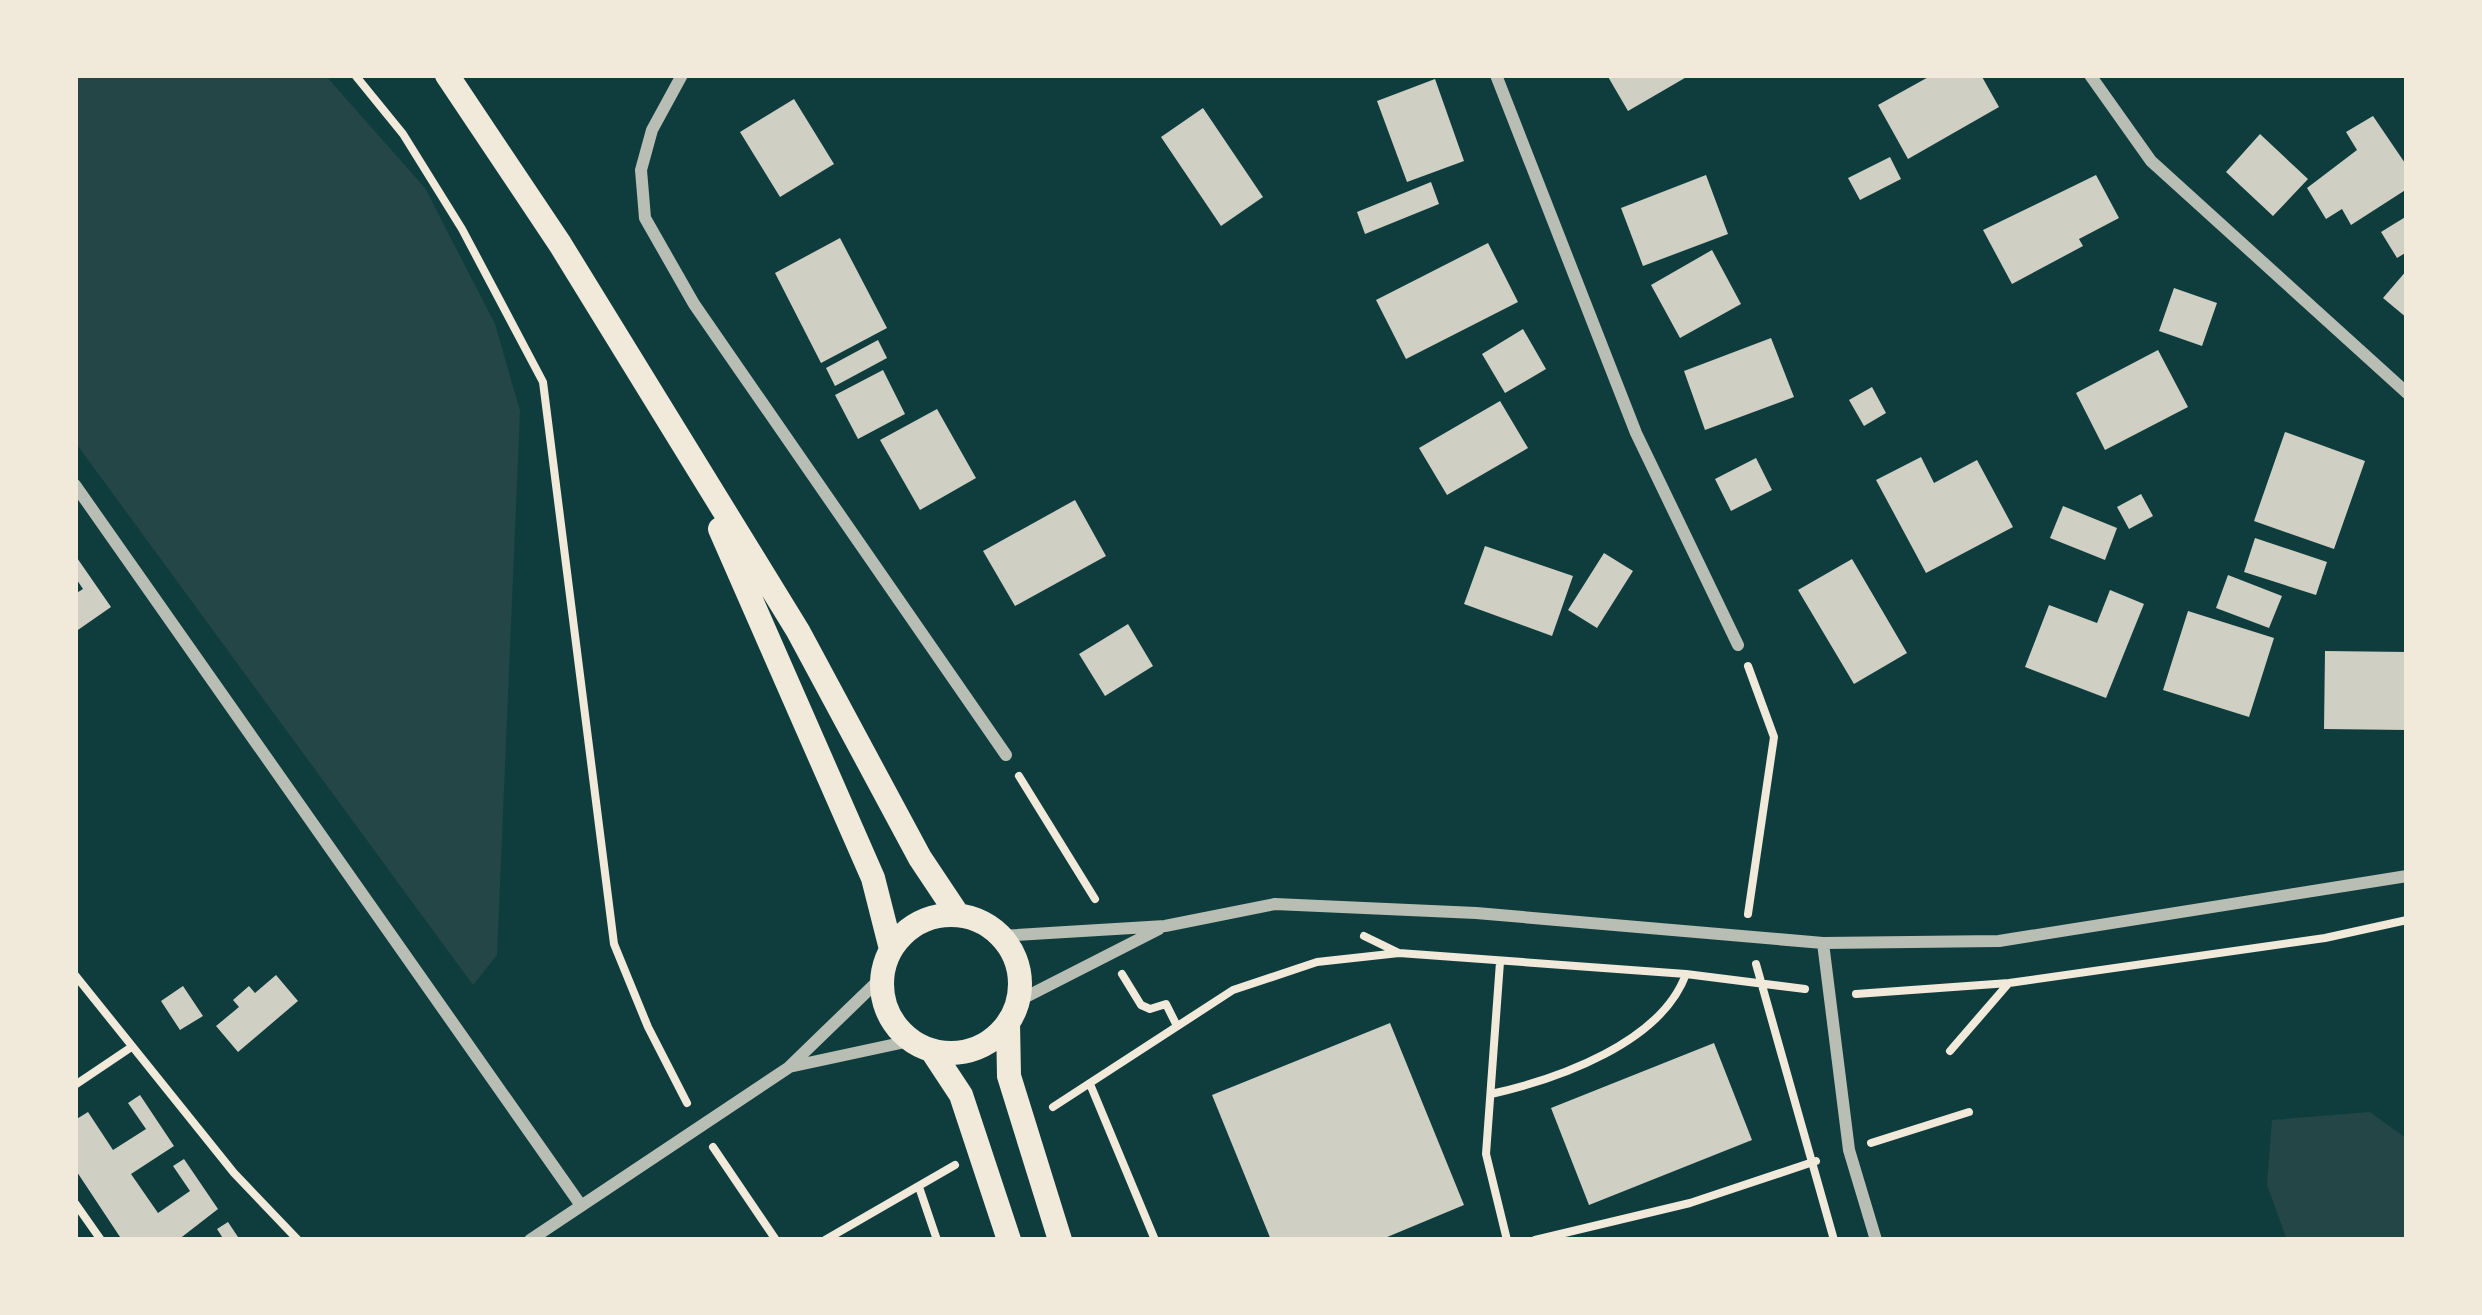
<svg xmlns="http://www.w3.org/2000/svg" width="2482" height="1315" font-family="Mulish,sans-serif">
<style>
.green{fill:#244646}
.building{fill:#cfcfc3}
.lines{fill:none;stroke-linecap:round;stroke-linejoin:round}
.path{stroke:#f1e9da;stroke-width:8}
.minor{stroke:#b8beb3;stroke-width:12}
.secondary{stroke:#f1e9da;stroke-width:24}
</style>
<rect width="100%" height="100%" fill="#0f3d3e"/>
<path class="green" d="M75,75H325L425,188L495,324L520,411L497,955L473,985L75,442Z
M2370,1112L2407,1139V1240H2287L2267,1185L2272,1120Z"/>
<path class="building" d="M1607,75H1690L1628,111Z
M1932,75H1981L1999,107L1908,159L1878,105Z
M1435,79L1464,161L1407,182L1377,101Z
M794,99L834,164L780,197L740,132Z
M1203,108L1263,197L1221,226L1161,137Z
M2373,116L2407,166V189L2351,225L2342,209L2326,219L2307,188L2357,150L2346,132Z
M2260,134L2308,179L2273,216L2226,172Z
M1890,157L1901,179L1860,200L1848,178Z
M1706,175L1728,234L1643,266L1621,208Z
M2096,175L2119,218L2079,239L2083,246L2012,284L1983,230Z
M1431,182L1439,204L1365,234L1357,212Z
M2407,216V252L2397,258L2381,232Z
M840,238L887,328L821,363L775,273Z
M1488,243L1518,302L1406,359L1376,300Z
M1712,250L1741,304L1680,338L1651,285Z
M2407,270V318L2383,298Z
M2174,288L2217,303L2202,346L2159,331Z
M1523,329L1546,369L1505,393L1482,354Z
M1771,338L1794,397L1705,430L1684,371Z
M878,340L887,358L835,386L826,368Z
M2158,350L2188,407L2105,450L2076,393Z
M883,370L905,414L858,439L835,395Z
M1872,387L1886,413L1864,426L1849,400Z
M1500,401L1528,448L1447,495L1419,448Z
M937,409L976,478L920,510L880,440Z
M2285,432L2365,461L2334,549L2254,521Z
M1921,457L1934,483L1977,460L2013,527L1926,573L1876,480Z
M1756,458L1772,490L1731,511L1715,479Z
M2141,494L2153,516L2129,529L2117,507Z
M1075,500L1106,556L1015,606L983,551Z
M2063,506L2117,528L2105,560L2050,538Z
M2255,538L2327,562L2316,595L2244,572Z
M1485,546L1573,576L1552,636L1464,604Z
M1604,553L1633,571L1597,628L1568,610Z
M75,555L111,607L75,632V594L83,589L75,577Z
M1852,559L1907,653L1854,684L1798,590Z
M2228,575L2282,596L2269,628L2216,608Z
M2110,590L2144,604L2106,698L2025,667L2049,605L2097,623Z
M2188,611L2274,638L2249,717L2163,690Z
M1128,624L1153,666L1105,696L1079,654Z
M2325,651L2407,652V730L2324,729Z
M276,975L298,1001L238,1052L216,1026L239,1007L233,1000L249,986L255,993Z
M183,986L203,1016L180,1030L161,1001Z
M1390,1023L1464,1205L1380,1240H1271L1212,1095Z
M1714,1043L1752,1140L1589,1205L1551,1108Z
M140,1095L174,1146L131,1174L158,1213L190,1191L173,1166L184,1159L218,1209L178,1240H122L75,1169V1120L88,1112L113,1150L146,1129L128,1103Z
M228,1222L240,1240H224L217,1229Z"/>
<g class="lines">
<path class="path" d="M355,75L403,134L462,229L543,382L614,944L648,1027L687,1103
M1748,666L1774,737L1748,914
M1019,776L1095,899
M1364,936L1399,953
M1500,962L1486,1154L1507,1240
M1756,964L1834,1240
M1122,974L1141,1005L1150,1009L1166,1004L1177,1026
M75,975L234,1173L298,1240
M1856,994L2009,983L2325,938L2407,920
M1950,1051L2008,984
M1090,1084L1155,1240
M75,1085L130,1048
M1491,1094C1558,1079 1661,1043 1686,974
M1053,1107L1233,990L1317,962L1399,953L1686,974L1805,989
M1871,1143L1969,1112
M713,1147L776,1240
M919,1187L937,1240
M75,1203L101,1240
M825,1240L955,1165
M1535,1240L1690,1203L1816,1161"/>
<path class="minor" d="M682,75L652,130L641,170L645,218L694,304L1006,755
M1496,75L1636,433L1738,645
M2090,75L2151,161L2407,393
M75,485L580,1204
M1000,936L1165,926L1275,904L1476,913L1823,943L1999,941L2407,876
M1823,943L1849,1150L1876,1240
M1018,1001L1159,929
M789,1067L910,1041
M530,1240L788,1068L881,978"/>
<path class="secondary" d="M447,75L560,244L798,631L920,858L958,915
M720,529L873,878L891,949
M882 984a69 69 0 1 1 138 0a69 69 0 1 1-138 0Z
M1008,1023L1009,1076L1060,1240
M932,1051L961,1095L1009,1240"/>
</g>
<rect width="2482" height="1315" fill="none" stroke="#f1e9da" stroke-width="156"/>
</svg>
